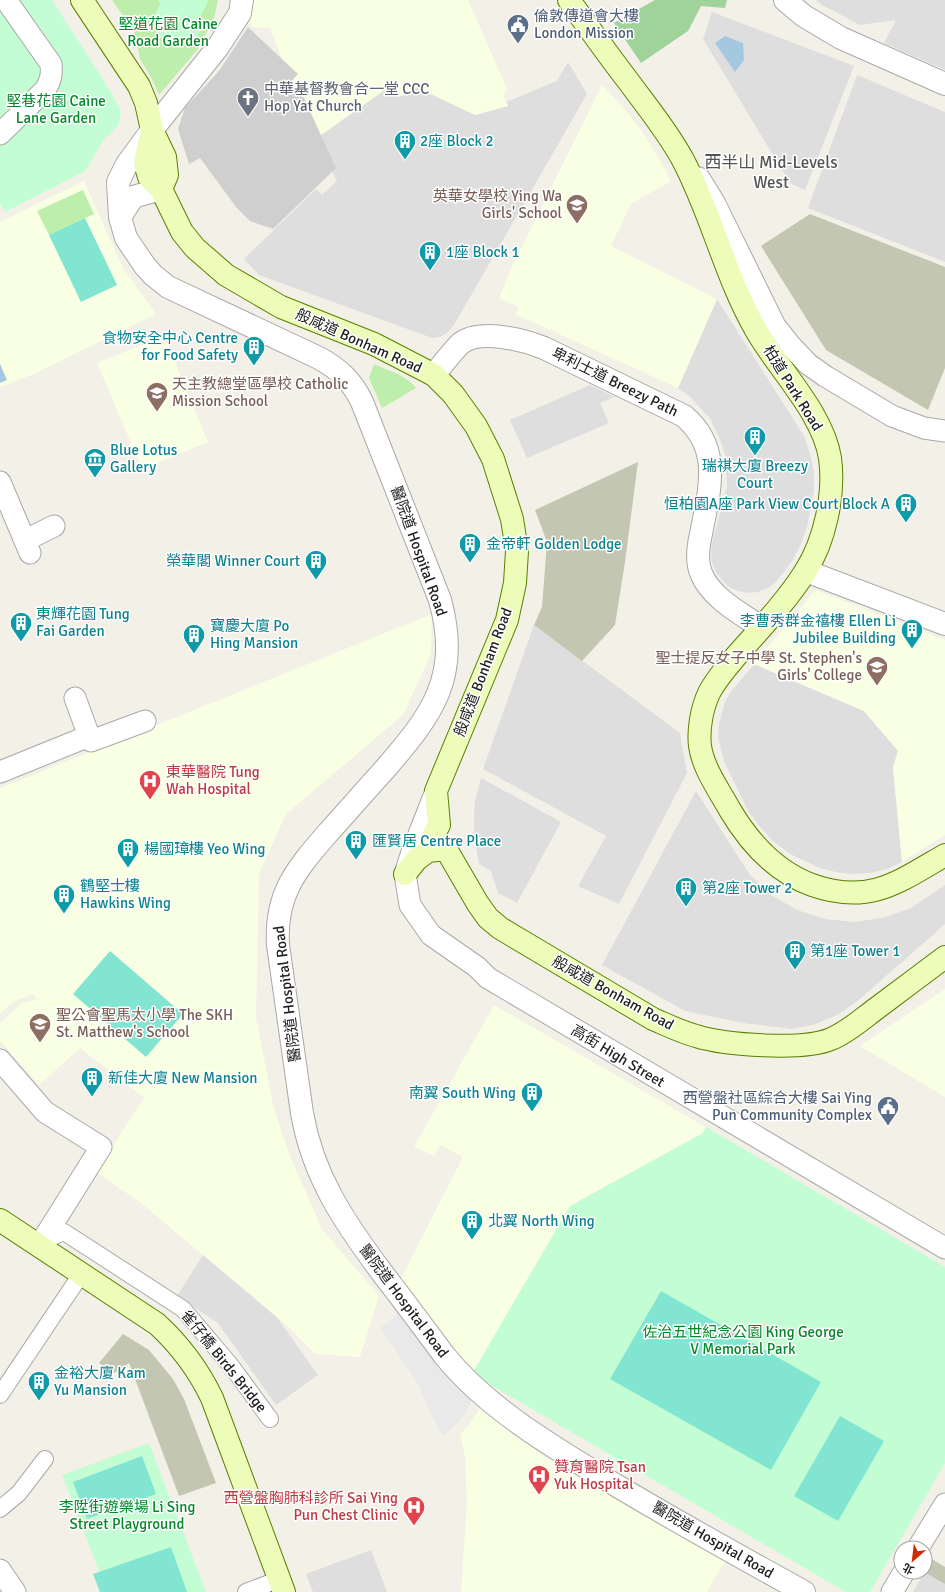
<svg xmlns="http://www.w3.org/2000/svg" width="945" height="1592" font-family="Signika,'Noto Sans TC',sans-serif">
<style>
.residential{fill:#dfdede}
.education{fill:#f9ffe3}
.religious{fill:#cfcfcf}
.construction{fill:#c3c7b1}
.grass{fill:#beeeab}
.forest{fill:#9fd399}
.park{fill:#c3fdd3}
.pitch{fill:#81e5d2}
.parking{fill:#e9e9e9}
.water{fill:#a5c8e1}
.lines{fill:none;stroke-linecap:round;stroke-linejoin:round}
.pedestrian-casing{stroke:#a8a8a8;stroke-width:18}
.minor-casing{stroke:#a8a8a8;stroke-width:23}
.tertiary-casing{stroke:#a8a8a8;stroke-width:24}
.secondary-casing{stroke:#598000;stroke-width:24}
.pedestrian{stroke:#fff;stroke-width:16}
.minor{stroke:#fff;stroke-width:21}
.tertiary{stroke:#fff;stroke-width:22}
.secondary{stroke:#edfdb9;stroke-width:22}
.labels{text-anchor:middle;stroke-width:3;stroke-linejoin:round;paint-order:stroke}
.service-label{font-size:15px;fill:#4e5e75;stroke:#fff;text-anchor:start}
.park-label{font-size:15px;fill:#05882a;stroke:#fff}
.worship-label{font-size:15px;fill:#5b616d;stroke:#fff;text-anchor:start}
.culture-label{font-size:15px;fill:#0d838f;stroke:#fff;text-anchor:start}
.education-label{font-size:15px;fill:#785e54;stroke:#fff;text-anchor:end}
.street-label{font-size:15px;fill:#212121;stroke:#fff}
.health-label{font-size:15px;fill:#be3a42;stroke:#fff;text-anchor:start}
.quarter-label{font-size:17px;fill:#545454;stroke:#fff}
</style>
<rect width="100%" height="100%" fill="#f2f0e7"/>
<path class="residential" d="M816,0H945V70L884,43L896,20L860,25L822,5Z
M712,12L854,66L805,190L790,183L703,39Z
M568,62L587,94L454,325L447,333L440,337L432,338L424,335L259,275L244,259L316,189L322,195L337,181L314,140L386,89L402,96L416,87L475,115L508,106L506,102L557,81Z
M857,75L945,112V262L808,208Z
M717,299L804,436L810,454L814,472V491L807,527L801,544L793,560L776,582L768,588L758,592L748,593L739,591L729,587L722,580L716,572L712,563L711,553L712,543L727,487L726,458L722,444L710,418L690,397L678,388Z
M590,385L615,397L600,403L609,423L527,458L510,420Z
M534,625L680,733L687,773L619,904L578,886L606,836L483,769Z
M754,664L864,711L899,751L893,767L902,862L887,869L870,873L853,874L836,872L820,868L790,854L774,842L760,827L748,811L724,761L718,737L719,724L725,702L730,693Z
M481,778L561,822L517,903L498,893L491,871L479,864L474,835V817L475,802Z
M696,791L750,875L771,895L797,910L825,919L854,922L883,918L911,908L945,885V924L860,999L839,1014L816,1024L792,1029L743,1023L685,1011L602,965Z
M205,1252L251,1281L318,1375L276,1405L218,1323L177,1296Z
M371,1550L387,1592H313L306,1574Z
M924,1572L945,1584V1592H913Z"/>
<path class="education" d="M249,0H468L508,91L503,94L508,106L475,115L416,87L402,96L386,89L314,140L270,28L251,27Z
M602,85L623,107L641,130L657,155L671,181L631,204L611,246L717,299L678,388L515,314L519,307L499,298L506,282L505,281Z
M84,181L123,268L156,314L34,374L0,387V222Z
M164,336L208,442L142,469L97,363Z
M815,590L945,640V835L902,862L893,767L898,751L864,711L754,664Z
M432,614L431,654L403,715L286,814L259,874L256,1017L273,1105L289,1154L322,1229L379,1296L360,1357L315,1354L291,1329L141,1203L96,1172L144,1098L80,1048L39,1085L0,1041V1023L22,1003L37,999L33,994L13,1002L0,1014V788Z
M945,989V1097L860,1046Z
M494,1005L706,1127L703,1133L570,1206L472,1374L398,1284L463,1157L440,1145L434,1156L414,1147Z
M480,1408L539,1453L725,1561L707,1592H461L467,1502L465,1457L460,1435L469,1425Z"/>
<path class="religious" d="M248,27L298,74L290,83L304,98L336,168L273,229L250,221L236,207L200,158L189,164L178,129L185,108L219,71Z"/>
<path class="construction" d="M810,214L945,267V368L928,410L826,350L761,246Z
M638,462L625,562L615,625L582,661L534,625L542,607L547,542L535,510Z
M123,1334L149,1350L173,1379L184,1399L216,1483L179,1496L129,1363L114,1373L99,1363Z
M932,1559L945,1567V1584L924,1572Z"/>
<path class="grass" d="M112,0H218L214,18L198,49L159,95L151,77L140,59L134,31Z
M83,190L94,214L49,235L37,211Z
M374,364C389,371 406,375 416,388L382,408L369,378Z"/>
<path class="forest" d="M655,0H727L725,8L701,6L688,31L641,63L614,23Z"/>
<path class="park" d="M0,0H52L111,92L121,112L118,126L105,138L85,171L5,212L0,203Z
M158,0H208C207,7 202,11 201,17C201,20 203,23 202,26C195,60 134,43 160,5Z
M706,1127L945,1267V1463L870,1592H846L472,1374L570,1206L703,1133Z
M149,1443L206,1592H107L62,1475Z"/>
<path class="pitch" d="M85,218L117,285L81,302L49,235Z
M110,951L183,1014L146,1057L73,994Z
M661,1291L821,1382L771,1470L610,1379Z
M840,1416L884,1441L838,1521L794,1496Z
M142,1456L156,1494L87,1519L73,1482Z
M171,1547L187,1592H100L93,1574Z"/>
<path class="parking" d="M400,1314L473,1399L464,1415L452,1428L443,1435L438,1429L416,1380L380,1328Z"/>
<path class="water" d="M725,36L743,43L744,60L735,72L715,43Z
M0,364L7,380L0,383Z"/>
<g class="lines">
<g class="pedestrian-casing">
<path id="pedestrian" d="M42,1244L54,1236L64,1232L183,1309L232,1367L270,1419
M0,1395L82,1273
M0,1509L19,1493L45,1459
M246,1592L280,1579"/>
</g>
<g class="minor-casing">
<path id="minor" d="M0,134L45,90C51,81 52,74 51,64L6,0
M699,178L714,202L775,326L791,346L808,364L825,376L892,416L924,428L945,431
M0,482L30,553
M26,540L54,526
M75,698L89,736
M0,772L89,736L91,741L145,721
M436,791L412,852L405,874L410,905L431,935L477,967L488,978L945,1248
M0,1060L45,1112L101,1147L39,1246
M918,1548L945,1504
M0,1570L15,1592
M892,1592L904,1572"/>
</g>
<g class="tertiary-casing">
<path id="tertiary" d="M242,0L240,13L218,47L152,130L127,164L118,182L120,217L126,238L145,266L153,275L168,287L319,358C339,369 352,381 362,402L440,600C461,676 433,714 385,769C365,791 346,813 326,835C295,871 275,895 278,945L302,1113C313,1177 345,1223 383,1274C404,1301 424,1328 444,1355C486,1407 547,1443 604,1478C670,1518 737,1555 804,1592
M785,0L804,16L841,38L945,84
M120,217L133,197L161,189
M434,375C442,365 451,353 460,344C479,328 524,340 544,348L684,416C723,449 709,491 701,534C698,547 696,561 701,573C710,597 741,614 761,627
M806,571L945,624"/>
</g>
<g class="secondary-casing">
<path id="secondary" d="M82,0L139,86L146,103L152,130L165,157L167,175L161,189
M569,0C589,28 608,55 629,82C648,108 668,132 683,160C712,215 725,276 756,330C778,369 823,413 830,458C835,494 825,541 805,572C786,602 760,629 737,655C727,667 716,679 709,693C702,708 698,729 700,746C703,768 719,790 730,810C749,842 776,872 812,885C869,905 897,883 945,855
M152,130L145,163L149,177L161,189L182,232L195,248L226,275L281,307L374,344L434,375L453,394L476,426L493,459L512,519L517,551L515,583L507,620L436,791L439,825L434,834L436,843L446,849L478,904L488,918L500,928L515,937L653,1019C667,1025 681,1032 696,1036C725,1045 803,1051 831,1039C848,1032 862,1019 877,1008C900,991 922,974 945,957
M405,874L417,859L428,851L446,849
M0,1220L157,1324C181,1346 198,1369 212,1398L284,1592"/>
</g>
<use href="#pedestrian" class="pedestrian"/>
<use href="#minor" class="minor"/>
<use href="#tertiary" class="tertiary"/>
<use href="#secondary" class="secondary"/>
</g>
<defs>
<g id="civic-pin" transform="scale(1.15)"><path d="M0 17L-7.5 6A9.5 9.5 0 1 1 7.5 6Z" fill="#5c6f8a" stroke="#fff"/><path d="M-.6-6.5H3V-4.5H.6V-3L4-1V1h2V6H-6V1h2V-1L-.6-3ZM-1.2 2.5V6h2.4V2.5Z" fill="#fff"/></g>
<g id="church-pin" transform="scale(1.15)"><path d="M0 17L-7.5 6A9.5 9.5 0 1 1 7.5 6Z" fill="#6b7280" stroke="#fff"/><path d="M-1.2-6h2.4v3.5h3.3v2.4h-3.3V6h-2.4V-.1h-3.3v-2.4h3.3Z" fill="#fff"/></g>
<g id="building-pin" transform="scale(1.15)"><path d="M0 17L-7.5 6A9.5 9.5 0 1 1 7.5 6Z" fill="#0f9aa8" stroke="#fff"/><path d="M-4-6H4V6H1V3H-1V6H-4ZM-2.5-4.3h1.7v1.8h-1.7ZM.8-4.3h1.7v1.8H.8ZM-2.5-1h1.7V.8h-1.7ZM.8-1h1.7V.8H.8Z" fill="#fff"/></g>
<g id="school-pin" transform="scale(1.15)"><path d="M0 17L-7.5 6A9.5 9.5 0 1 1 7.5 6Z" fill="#8d6e63" stroke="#fff"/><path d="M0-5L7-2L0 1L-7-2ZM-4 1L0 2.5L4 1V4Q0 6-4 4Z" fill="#fff"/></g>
<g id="museum-pin" transform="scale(1.15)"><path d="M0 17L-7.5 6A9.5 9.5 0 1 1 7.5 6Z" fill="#0f9aa8" stroke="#fff"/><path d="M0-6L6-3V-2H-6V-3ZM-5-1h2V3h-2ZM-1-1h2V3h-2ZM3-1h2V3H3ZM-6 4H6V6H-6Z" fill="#fff"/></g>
<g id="hospital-pin" transform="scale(1.15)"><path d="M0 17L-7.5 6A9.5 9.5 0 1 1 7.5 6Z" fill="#e0444e" stroke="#fff"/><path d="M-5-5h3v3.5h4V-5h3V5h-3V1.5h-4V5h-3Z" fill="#fff"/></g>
</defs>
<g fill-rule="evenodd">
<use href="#civic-pin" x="518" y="25"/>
<use href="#church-pin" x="248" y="98"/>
<use href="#building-pin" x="405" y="141"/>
<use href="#school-pin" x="577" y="205"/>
<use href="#building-pin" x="430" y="252"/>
<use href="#building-pin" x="254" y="347"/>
<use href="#school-pin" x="157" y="393"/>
<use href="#building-pin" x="755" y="437"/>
<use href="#museum-pin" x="95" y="459"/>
<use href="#building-pin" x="906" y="504"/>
<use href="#building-pin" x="470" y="544"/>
<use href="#building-pin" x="316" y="561"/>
<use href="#building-pin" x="21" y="623"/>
<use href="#building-pin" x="912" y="630"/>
<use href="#building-pin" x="194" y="635"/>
<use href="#school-pin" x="877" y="667"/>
<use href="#hospital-pin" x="150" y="781"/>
<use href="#building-pin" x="356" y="841"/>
<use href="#building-pin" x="128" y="849"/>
<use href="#building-pin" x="686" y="888"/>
<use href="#building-pin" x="64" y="895"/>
<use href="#building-pin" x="795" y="951"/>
<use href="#school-pin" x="40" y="1024"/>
<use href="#building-pin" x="92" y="1078"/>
<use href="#building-pin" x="532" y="1093"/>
<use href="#civic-pin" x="888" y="1107"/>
<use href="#building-pin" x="472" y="1221"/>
<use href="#building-pin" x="39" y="1382"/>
<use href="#hospital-pin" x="539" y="1476"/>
<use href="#hospital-pin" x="414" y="1507"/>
</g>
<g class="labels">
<g class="service-label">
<text x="534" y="21">倫敦傳道會大樓<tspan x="534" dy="17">London Mission</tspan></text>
<text x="872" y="1103" text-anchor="end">西營盤社區綜合大樓 Sai Ying<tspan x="872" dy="17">Pun Community Complex</tspan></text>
</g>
<g class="park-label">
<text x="168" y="29">堅道花園 Caine<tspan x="168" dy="17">Road Garden</tspan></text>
<text x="56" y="106">堅巷花園 Caine<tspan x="56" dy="17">Lane Garden</tspan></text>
<text x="743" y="1337">佐治五世紀念公園 King George<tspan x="743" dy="17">V Memorial Park</tspan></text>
<text x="127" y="1512">李陞街遊樂場 Li Sing<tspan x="127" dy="17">Street Playground</tspan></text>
</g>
<g class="worship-label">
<text x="264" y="94">中華基督教會合一堂 CCC<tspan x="264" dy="17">Hop Yat Church</tspan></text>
</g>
<g class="culture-label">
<text x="420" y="146">2座 Block 2</text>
<text x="446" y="257">1座 Block 1</text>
<text x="238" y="343" text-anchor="end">食物安全中心 Centre<tspan x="238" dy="17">for Food Safety</tspan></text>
<text x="110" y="455">Blue Lotus<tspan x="110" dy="17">Gallery</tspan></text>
<text x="755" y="471" text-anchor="middle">瑞祺大廈 Breezy<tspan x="755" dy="17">Court</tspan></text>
<text x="890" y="509" text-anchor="end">恒柏園A座 Park View Court Block A</text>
<text x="486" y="549">金帝軒 Golden Lodge</text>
<text x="300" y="566" text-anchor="end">榮華閣 Winner Court</text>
<text x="36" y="619">東輝花園 Tung<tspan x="36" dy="17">Fai Garden</tspan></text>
<text x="896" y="626" text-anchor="end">李曹秀群金禧樓 Ellen Li<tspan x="896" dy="17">Jubilee Building</tspan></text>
<text x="210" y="631">寶慶大廈 Po<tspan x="210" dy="17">Hing Mansion</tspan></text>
<text x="372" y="846">匯賢居 Centre Place</text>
<text x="144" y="854">楊國璋樓 Yeo Wing</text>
<text x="80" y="891">鶴堅士樓<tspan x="80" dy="17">Hawkins Wing</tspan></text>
<text x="702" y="893">第2座 Tower 2</text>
<text x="810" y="956">第1座 Tower 1</text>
<text x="108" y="1083">新佳大廈 New Mansion</text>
<text x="516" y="1098" text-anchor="end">南翼 South Wing</text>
<text x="488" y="1226">北翼 North Wing</text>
<text x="54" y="1378">金裕大廈 Kam<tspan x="54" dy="17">Yu Mansion</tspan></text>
</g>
<g class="education-label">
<text x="562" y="201">英華女學校 Ying Wa<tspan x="562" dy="17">Girls' School</tspan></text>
<text x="172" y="389" text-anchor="start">天主教總堂區學校 Catholic<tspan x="172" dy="17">Mission School</tspan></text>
<text x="862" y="663">聖士提反女子中學 St. Stephen's<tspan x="862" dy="17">Girls' College</tspan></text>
<text x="56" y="1020" text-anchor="start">聖公會聖馬太小學 The SKH<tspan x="56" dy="17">St. Matthew's School</tspan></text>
</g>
<g class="street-label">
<text transform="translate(359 341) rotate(24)" y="5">般咸道 Bonham Road</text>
<text transform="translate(615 382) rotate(26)" y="5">卑利士道 Breezy Path</text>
<text transform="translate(793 388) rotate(58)" y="5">柏道 Park Road</text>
<text transform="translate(419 551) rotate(70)" y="5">醫院道 Hospital Road</text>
<text transform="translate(483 672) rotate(-69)" y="5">般咸道 Bonham Road</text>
<text transform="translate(613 993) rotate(29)" y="5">般咸道 Bonham Road</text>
<text transform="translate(287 994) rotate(-97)" y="5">醫院道 Hospital Road</text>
<text transform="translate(618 1056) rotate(31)" y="5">高街 High Street</text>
<text transform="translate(404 1301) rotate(53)" y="5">醫院道 Hospital Road</text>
<text transform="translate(224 1361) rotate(51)" y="5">雀仔橋 Birds Bridge</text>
<text transform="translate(713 1540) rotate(30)" y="5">醫院道 Hospital Road</text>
</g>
<g class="health-label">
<text x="166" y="777">東華醫院 Tung<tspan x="166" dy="17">Wah Hospital</tspan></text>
<text x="554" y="1472">贊育醫院 Tsan<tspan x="554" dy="17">Yuk Hospital</tspan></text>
<text x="398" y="1503" text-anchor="end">西營盤胸肺科診所 Sai Ying<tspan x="398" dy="17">Pun Chest Clinic</tspan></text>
</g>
<g class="quarter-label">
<text x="771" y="168">西半山 Mid-Levels<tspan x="771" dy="20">West</tspan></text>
</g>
</g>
<g transform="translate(913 1560) rotate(208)"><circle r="19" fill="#ffffff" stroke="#a6a6a6"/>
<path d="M0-3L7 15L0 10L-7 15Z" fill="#d22900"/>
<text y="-6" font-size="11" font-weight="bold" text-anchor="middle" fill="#212121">北</text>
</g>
</svg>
